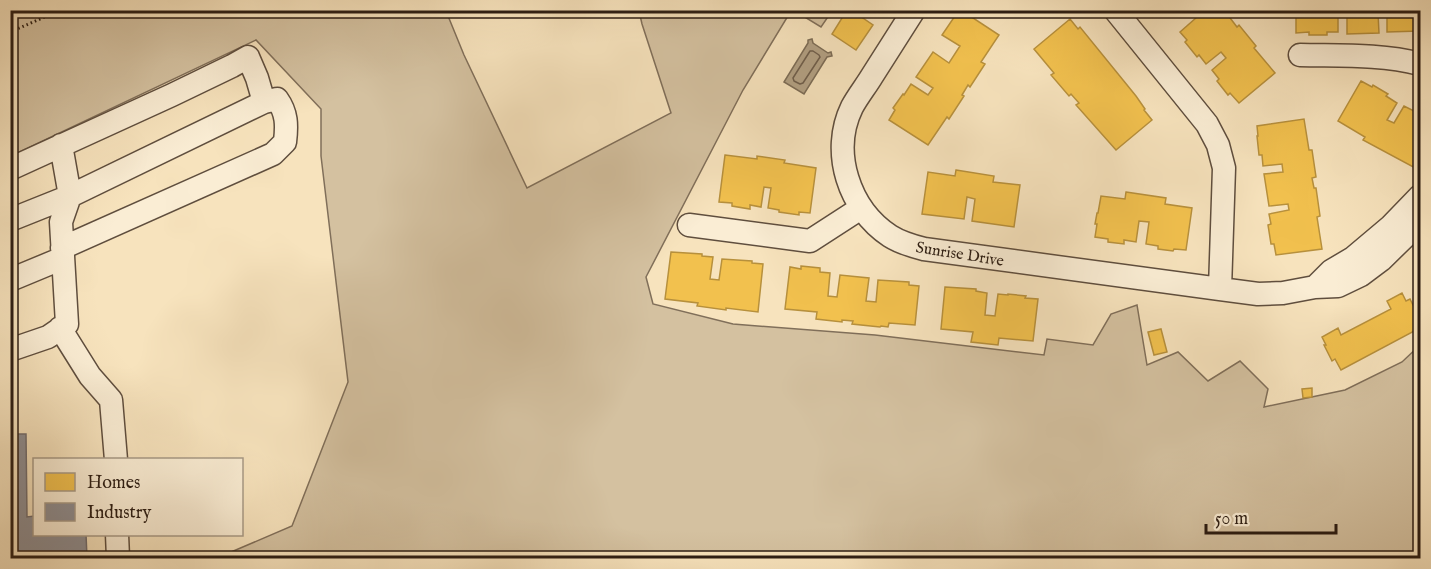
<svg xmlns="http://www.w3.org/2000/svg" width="1431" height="569" font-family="'IM FELL English',serif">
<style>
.green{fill:#d4c1a0;stroke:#806f5a;stroke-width:1.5}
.water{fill:#b2a083;stroke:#7c6c56;stroke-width:1.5}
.homes{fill:#f2c14e;stroke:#b7903c;stroke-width:1.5}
.industry{fill:#8d8d92;stroke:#706b6c;stroke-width:1.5}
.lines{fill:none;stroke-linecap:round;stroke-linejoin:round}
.shore{stroke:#6f5e4b;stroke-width:1.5}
.minor-casing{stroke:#5f4e3e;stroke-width:25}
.path{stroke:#2c1d13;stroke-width:3;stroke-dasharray:1.5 3;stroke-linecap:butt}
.minor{stroke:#faedd4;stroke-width:22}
.labels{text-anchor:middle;stroke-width:6;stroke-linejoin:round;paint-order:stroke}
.street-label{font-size:16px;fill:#2c1d13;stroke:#faedd4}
</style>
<rect width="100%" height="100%" fill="#f7e3bd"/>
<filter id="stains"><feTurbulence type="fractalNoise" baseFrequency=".00333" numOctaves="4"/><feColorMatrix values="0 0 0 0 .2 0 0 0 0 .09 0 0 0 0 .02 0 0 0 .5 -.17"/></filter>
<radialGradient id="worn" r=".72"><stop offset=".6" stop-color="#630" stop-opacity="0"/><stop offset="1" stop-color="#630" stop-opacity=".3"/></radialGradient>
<path class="green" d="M10,11H446L464,55L527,188L671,113L642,24L639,11H791L743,90L646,277L653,304L733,324L875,335L1044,355L1047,339L1093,345L1111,314L1137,305L1147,365L1178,352L1208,381L1240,361L1268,389L1264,407L1345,390L1402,362L1420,345V558H217L292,526L348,382L321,156V109L256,40L11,156Z
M806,11V10L832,11L821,27L803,16Z"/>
<path class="water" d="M812,39L813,43L828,53L831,52L832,56L827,57L804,94L784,82L808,43V40Z"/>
<path class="homes" d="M847,10H851L873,25L856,50L832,34Z
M959,10H961L999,35L981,62L985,64L970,87L968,85L962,95L964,96L949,119L947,117L928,145L889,120L895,110L893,108L903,94L904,95L911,84L928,95L933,88L916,77L933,52L949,63L960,46L942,35Z
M1205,10H1224L1237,27L1239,25L1256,46L1254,48L1275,73L1239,103L1230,93L1228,95L1217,81L1219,79L1212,70L1226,58L1221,52L1206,64L1199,55L1197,57L1185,42L1187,40L1180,32Z
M1296,10H1420V31L1387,32V12L1378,13L1379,33L1347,34V13H1338V32H1327V35H1309V32L1296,33Z
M1070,19L1078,29L1080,27L1136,96L1145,109L1144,110L1152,120L1116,150L1076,105L1079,103L1071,94L1069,96L1051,75L1054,73L1034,49Z
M1361,81L1372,87L1373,85L1388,94L1386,96L1397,103L1387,120L1394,123L1404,106L1420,114V163L1417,169L1363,140L1365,137L1338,121Z
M1304,119L1309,150H1312L1316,177L1312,178L1314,188H1316L1320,216L1317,217L1322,249L1276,255L1274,244H1271L1268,225L1271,224L1269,214L1289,210L1288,204L1269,206L1264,174L1283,172L1282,164L1263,166L1262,155H1259L1257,136H1258L1257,126Z
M725,155L757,159V156L785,160L784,163L816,168L810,213L799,212V215L779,212V210L768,208L771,188L764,187L761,207L750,205V209L732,206V203L719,202Z
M956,170L994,176L993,182L1020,185L1014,227L972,221L975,199L967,197L964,219L922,214L928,172L955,176Z
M1126,192L1166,198L1165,204L1192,208L1186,250L1174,249L1173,251L1158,249V246L1146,244L1149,222L1139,221L1136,242L1124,240V244L1108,242V239L1095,237L1097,224H1095L1097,213H1098L1101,196L1125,199Z
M671,252L702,254V256L713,257L710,279L719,280L722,259L752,261V263L763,264L758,312L726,308V310L697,306L698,303L665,299Z
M801,266L820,268V272L830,273L828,296L837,297L840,275L869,278L866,301L876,302L878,280L909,282V285L919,286L915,325L889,323L888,327L881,326L880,327L852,324L853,321L842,320V322L816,319L817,312L785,309L790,267L801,269Z
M945,287L976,289V291L987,293L985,315L995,316L998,294L1008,295V294L1026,296L1025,298L1038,299L1033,341L999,338L998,345L971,342L973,332L941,329Z
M1402,293L1406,301L1410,299L1418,315L1415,317L1420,328L1341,370L1335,359L1332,361L1324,345H1326L1322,337L1338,328L1341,335L1391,309L1387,301Z
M1161,329L1167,352L1154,355L1148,332Z
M1312,388V397L1303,398L1302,389Z"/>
<path class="industry" d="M10,434H26L27,517L34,516V534H86L87,558H10Z"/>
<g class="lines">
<path class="shore" d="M810,51H813L819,55L820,57L803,83L800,84L794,81L793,78Z"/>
<g class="minor-casing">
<path id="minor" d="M914,10C900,32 886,54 872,76C866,86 858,96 852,107C830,152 849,209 890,236C901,243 912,246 924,249L1220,289L1258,294L1283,293L1315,287L1338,286L1361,275L1381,260L1420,222
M1115,10L1207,124L1218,145L1224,168L1220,289
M1300,55C1340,56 1381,54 1420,64
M10,169L172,95L232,66L248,57L257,78L264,102
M10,220L70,196L264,102L277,99C287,113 287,125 285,142L273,154L62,248
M689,225L810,241L861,208
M10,280L63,258
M1315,287L1331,271L1353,258L1391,226L1420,196
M60,328L90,376L111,400L116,460
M10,350L48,337L67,324L61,222L70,196L61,145
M117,534L118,558"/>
</g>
<path class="path" d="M10,32L61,10"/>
<use href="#minor" class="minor"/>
</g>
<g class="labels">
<g class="street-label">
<text transform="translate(960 253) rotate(9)" y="6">Sunrise Drive</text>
</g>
</g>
<rect width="1431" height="569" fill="none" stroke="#f7e3bd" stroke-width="36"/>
<rect x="12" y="12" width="1407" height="545" fill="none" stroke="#2c1d13" stroke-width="3"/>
<rect x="18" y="18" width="1395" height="533" fill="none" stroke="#2c1d13" stroke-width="1.5"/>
<rect x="33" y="458" width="210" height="78" fill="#faedd4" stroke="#a89a87" stroke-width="1.5"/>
<rect x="45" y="473" width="30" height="18" fill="#f2c14e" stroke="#a89a87" stroke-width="1.5"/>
<text x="87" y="488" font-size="18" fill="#2c1d13">Homes</text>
<rect x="45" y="503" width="30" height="18" fill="#8d8d92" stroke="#a89a87" stroke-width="1.5"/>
<text x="87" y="518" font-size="18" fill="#2c1d13">Industry</text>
<path d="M1206 524v9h130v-9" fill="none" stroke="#2c1d13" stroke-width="3"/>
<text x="1215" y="524" font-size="18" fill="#2c1d13" stroke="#faedd4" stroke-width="4.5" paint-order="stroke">50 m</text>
<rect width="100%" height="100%" filter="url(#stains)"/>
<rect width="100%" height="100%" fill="url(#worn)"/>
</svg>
